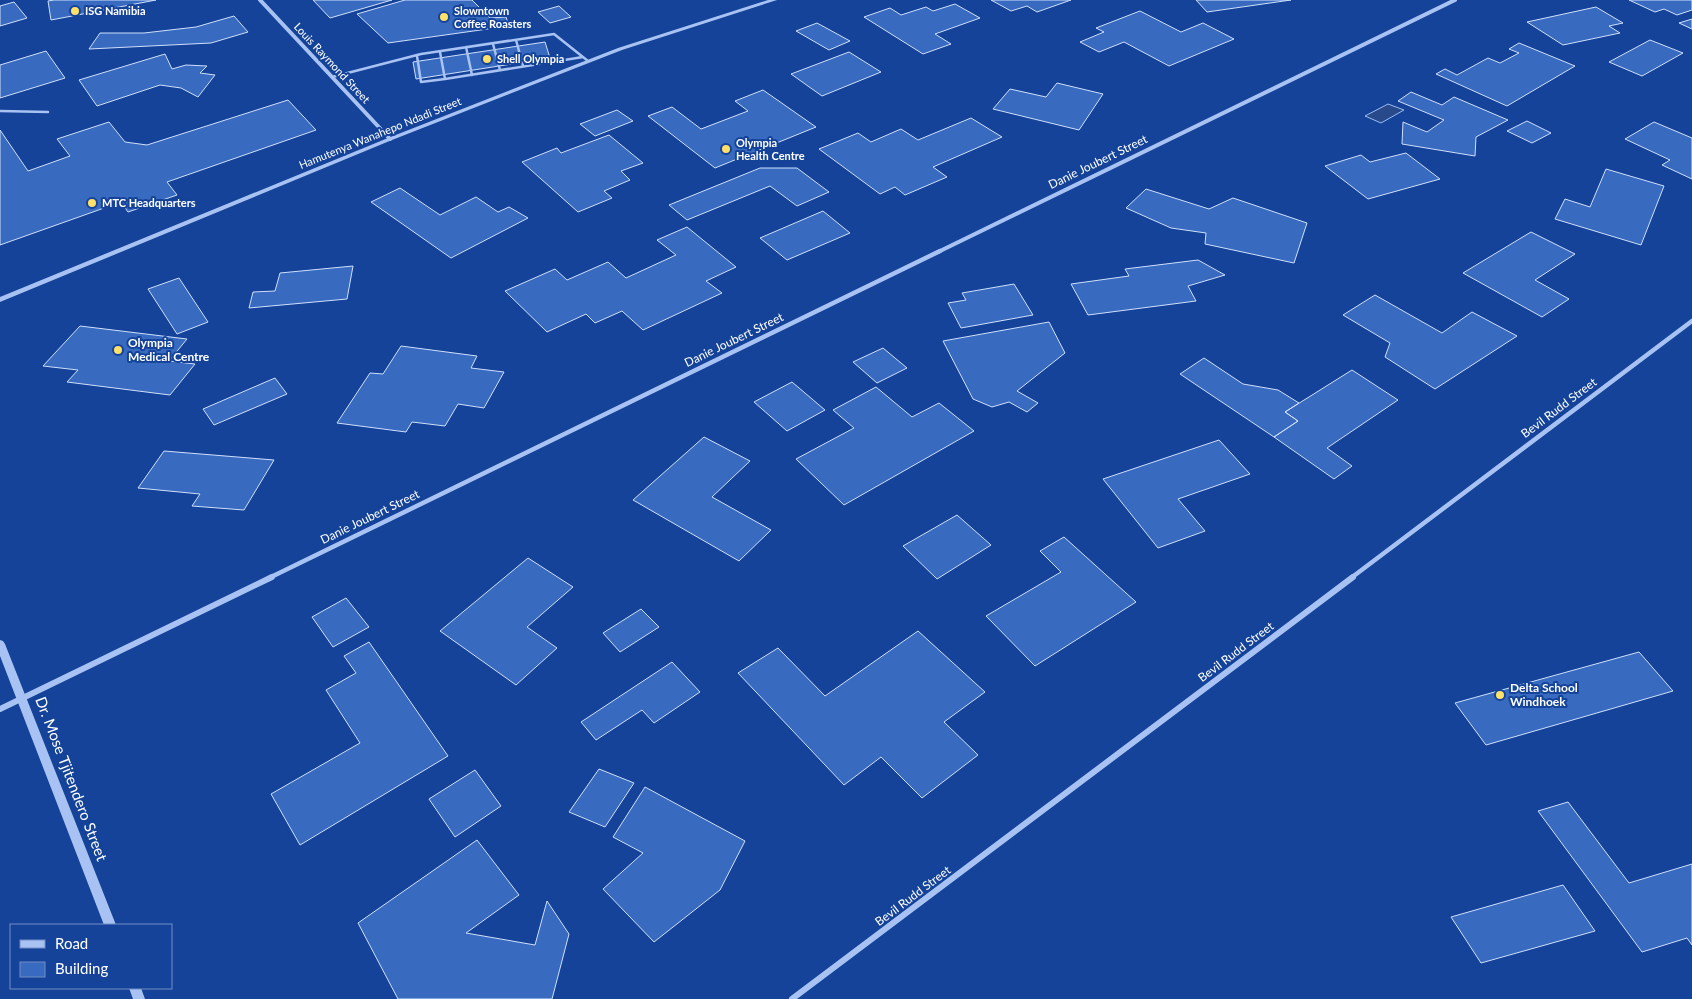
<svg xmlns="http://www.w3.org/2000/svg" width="1692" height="999" font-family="Lato,sans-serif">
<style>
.water{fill:#284a8b;stroke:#9abdf6}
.building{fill:#386abf;stroke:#cfe0fd}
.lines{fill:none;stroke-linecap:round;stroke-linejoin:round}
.service{stroke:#a8c3f3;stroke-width:2.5}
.minor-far2{stroke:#a8c3f3;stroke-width:4}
.minor-far1{stroke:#a8c3f3;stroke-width:4.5}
.minor{stroke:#a8c3f3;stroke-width:6}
.tertiary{fill:#a8c3f3;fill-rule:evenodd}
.poi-dot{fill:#ffe069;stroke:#144399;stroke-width:2}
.labels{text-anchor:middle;stroke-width:4;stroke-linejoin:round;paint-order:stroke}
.far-poi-label{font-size:11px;font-weight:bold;fill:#fff;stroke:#144399;text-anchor:start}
.far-street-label{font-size:11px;fill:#fff;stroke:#144399}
.street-label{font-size:12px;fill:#fff;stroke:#144399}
.poi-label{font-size:12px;font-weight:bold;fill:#fff;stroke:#144399;text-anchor:start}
.near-street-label{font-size:15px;fill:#fff;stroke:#144399}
</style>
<rect width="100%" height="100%" fill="#144399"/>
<path class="water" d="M1388,104L1404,110L1381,123L1365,116Z"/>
<path class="building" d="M54,0H156L51,20L48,1Z
M313,0H392L330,18Z
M405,0H472L490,18L506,17L509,26L388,43L357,14Z
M991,0H1071L1037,12L1027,6L1011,11Z
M1196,0H1291L1207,12Z
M1629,0H1692V10L1677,15L1664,9L1655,12Z
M14,2L27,18L0,26V6Z
M955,4L980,18L935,34L951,44L923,54L864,17L890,8L901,15L926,7L933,11Z
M559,6L571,17L550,23L538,12Z
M1596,7L1623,23L1609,26L1620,33L1563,45L1527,22Z
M1140,11L1181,32L1203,23L1234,39L1169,66L1124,42L1099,52L1080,42L1104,32L1096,28Z
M234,16L248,32L211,43L89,49L100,33H144L196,27Z
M1692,19V29L1679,23Z
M817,23L850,41L829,50L796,31Z
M1650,40L1683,53L1642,76L1609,62Z
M545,42L550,58L416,79L413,62Z
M1519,43L1575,66L1507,106L1436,74L1445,69L1457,75L1488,58L1500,63L1519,53L1509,49Z
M46,51L65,78L0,98V65Z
M849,52L881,72L822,96L791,74Z
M165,54L172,69L186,65L207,66L200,73L215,75L198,97L181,88L160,85L97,106L79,80Z
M1057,83L1103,94L1079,130L993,109L1010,89L1046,97Z
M763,90L816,127L715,168L648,116L672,107L701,129L748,111L735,101Z
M1411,92L1442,105L1454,97L1508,120L1476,137L1475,156L1402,144L1403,122L1427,132L1444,120L1398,101Z
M288,100L316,130L167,182L177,195L128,212L121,202L0,245V130L28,171L70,156L57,139L109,122L125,142L147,145Z
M617,110L633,121L595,136L580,124Z
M971,118L1002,137L933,167L947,177L905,195L895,187L880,194L819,149L858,133L871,142L901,129L918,140Z
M1527,121L1551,133L1532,143L1507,131Z
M1654,122L1692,138V179L1662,165L1670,160L1625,139Z
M609,135L643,163L621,171L630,180L604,191L612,198L578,212L522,162L557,148L561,153Z
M1406,153L1440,179L1368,199L1325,166L1361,155L1370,162Z
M760,168H797L829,192L797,206L770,186L687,220L669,205Z
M1606,169L1664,186L1641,245L1555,219L1565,199L1590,207Z
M400,188L440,215L476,197L498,212L509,207L528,218L451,258L371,202Z
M1146,189L1209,209L1233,198L1307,223L1294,263L1205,244L1206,233L1171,228L1126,208Z
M823,211L850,233L787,260L760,238Z
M687,227L736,267L706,281L722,293L643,330L622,311L595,323L586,314L547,332L505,291L555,269L567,280L608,262L626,278L676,255L657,240Z
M1531,232L1575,254L1535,280L1569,299L1542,317L1463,273Z
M1198,260L1225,275L1188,286L1196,301L1088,315L1071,284L1129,276L1125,269Z
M353,266L347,299L249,308L253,292L275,291L280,273Z
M179,278L208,322L177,334L148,289Z
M1014,284L1033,315L961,328L948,303L966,300L962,293Z
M1375,295L1442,333L1472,312L1517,336L1435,389L1385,357L1390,343L1343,315Z
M1049,322L1065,353L1017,391L1038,403L1027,412L1009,402L992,407L973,399L943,341Z
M80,326L187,339L169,361L195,364L170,395L67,382L78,370L43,366Z
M401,346L477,356L471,368L504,372L484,408L458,404L445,426L412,422L406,432L337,423L370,373L383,374Z
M883,348L907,368L877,383L853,362Z
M1204,358L1243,384L1278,390L1299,403L1285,412L1298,421L1274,437L1180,374Z
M1352,370L1398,400L1327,448L1352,466L1334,479L1274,437L1298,421L1285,412Z
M275,378L287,394L214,425L203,409Z
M792,382L825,410L787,431L754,402Z
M876,387L912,417L939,403L974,431L844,505L796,459L854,428L833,410Z
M704,437L750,461L712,497L771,530L739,561L633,500Z
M1219,440L1250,474L1178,499L1205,531L1158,548L1103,479Z
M164,451L274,460L244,510L192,506L200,494L138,488Z
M957,515L991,545L937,579L903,546Z
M1064,537L1136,602L1035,666L986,616L1061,572L1040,551Z
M528,558L573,587L527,627L557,648L516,685L440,631Z
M346,598L369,627L333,647L312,617Z
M641,609L659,627L620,652L603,633Z
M918,631L985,692L944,722L978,755L922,798L881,757L844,785L738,673L778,648L825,696Z
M369,642L448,756L300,845L271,794L360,743L326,690L356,673L344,656Z
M1639,652L1673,691L1486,745L1455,703Z
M672,662L700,692L654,723L642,710L596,740L581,722Z
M599,769L634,783L605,827L569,812Z
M475,770L501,806L455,837L429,799Z
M645,787L745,841L720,890L654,942L603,889L643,853L613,837Z
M1568,802L1629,883L1692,864V945L1687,938L1642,952L1538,811Z
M477,840L519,895L466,933L535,945L547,901L569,934L552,999H398L358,923Z
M1563,885L1595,931L1481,963L1451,917Z"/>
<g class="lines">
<path class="service" d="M516,40L523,66
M493,44L500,70
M466,47L472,75
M440,52L445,79L583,57
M417,56L421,82L445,79
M332,77L421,54L554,34L588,61
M0,111L48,112"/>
<path class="minor-far2" d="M260,0L390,139
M938,252L1455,0"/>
<path class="minor-far1" d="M269,578L940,251
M1351,578L1692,321"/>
<path class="minor" d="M0,709L272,577
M792,999L1353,577"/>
<path class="tertiary" d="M768,0H777L622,50L392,140L0,302V297L388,138L618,48Z
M0,640L3,641L5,644L116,925H104L0,656Z
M129,988H141L145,999H133Z"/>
</g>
<g class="poi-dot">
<circle cx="75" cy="11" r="5"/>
<circle cx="444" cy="17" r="5"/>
<circle cx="487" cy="59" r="5"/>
<circle cx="726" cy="149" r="5"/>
<circle cx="92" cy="203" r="5"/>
<circle cx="118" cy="350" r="5"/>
<circle cx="1500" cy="695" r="5"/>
</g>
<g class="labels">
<g class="far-poi-label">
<text x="85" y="15">ISG Namibia</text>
<text x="454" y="15">Slowntown<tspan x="454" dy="13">Coffee Roasters</tspan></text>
<text x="497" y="63">Shell Olympia</text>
<text x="736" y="147">Olympia<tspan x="736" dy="13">Health Centre</tspan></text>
<text x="102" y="207">MTC Headquarters</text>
</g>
<g class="far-street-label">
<text transform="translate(332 63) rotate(47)" y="4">Louis Raymond Street</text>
<text transform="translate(380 133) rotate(-22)" y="4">Hamutenya Wanahepo Ndadi Street</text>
</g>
<g class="street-label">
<text transform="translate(1098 162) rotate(-26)" y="4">Danie Joubert Street</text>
<text transform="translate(734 340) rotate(-26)" y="4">Danie Joubert Street</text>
<text transform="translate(1559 408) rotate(-37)" y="4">Bevil Rudd Street</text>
<text transform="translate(370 517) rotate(-26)" y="4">Danie Joubert Street</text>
<text transform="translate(1236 652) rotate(-37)" y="4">Bevil Rudd Street</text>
<text transform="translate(913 896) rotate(-37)" y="4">Bevil Rudd Street</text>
</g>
<g class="poi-label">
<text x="128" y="347">Olympia<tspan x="128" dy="14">Medical Centre</tspan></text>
<text x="1510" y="692">Delta School<tspan x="1510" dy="14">Windhoek</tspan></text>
</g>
<g class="near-street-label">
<text transform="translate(71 779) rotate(69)" y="5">Dr. Mose Tjitendero Street</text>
</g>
</g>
<rect x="10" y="924" width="162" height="65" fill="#144399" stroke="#728ec2"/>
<rect x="20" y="940" width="25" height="8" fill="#a8c3f3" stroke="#728ec2"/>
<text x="55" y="949" font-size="15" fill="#ffffff">Road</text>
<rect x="20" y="962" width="25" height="15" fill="#386abf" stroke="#728ec2"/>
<text x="55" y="974" font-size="15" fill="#ffffff">Building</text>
</svg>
